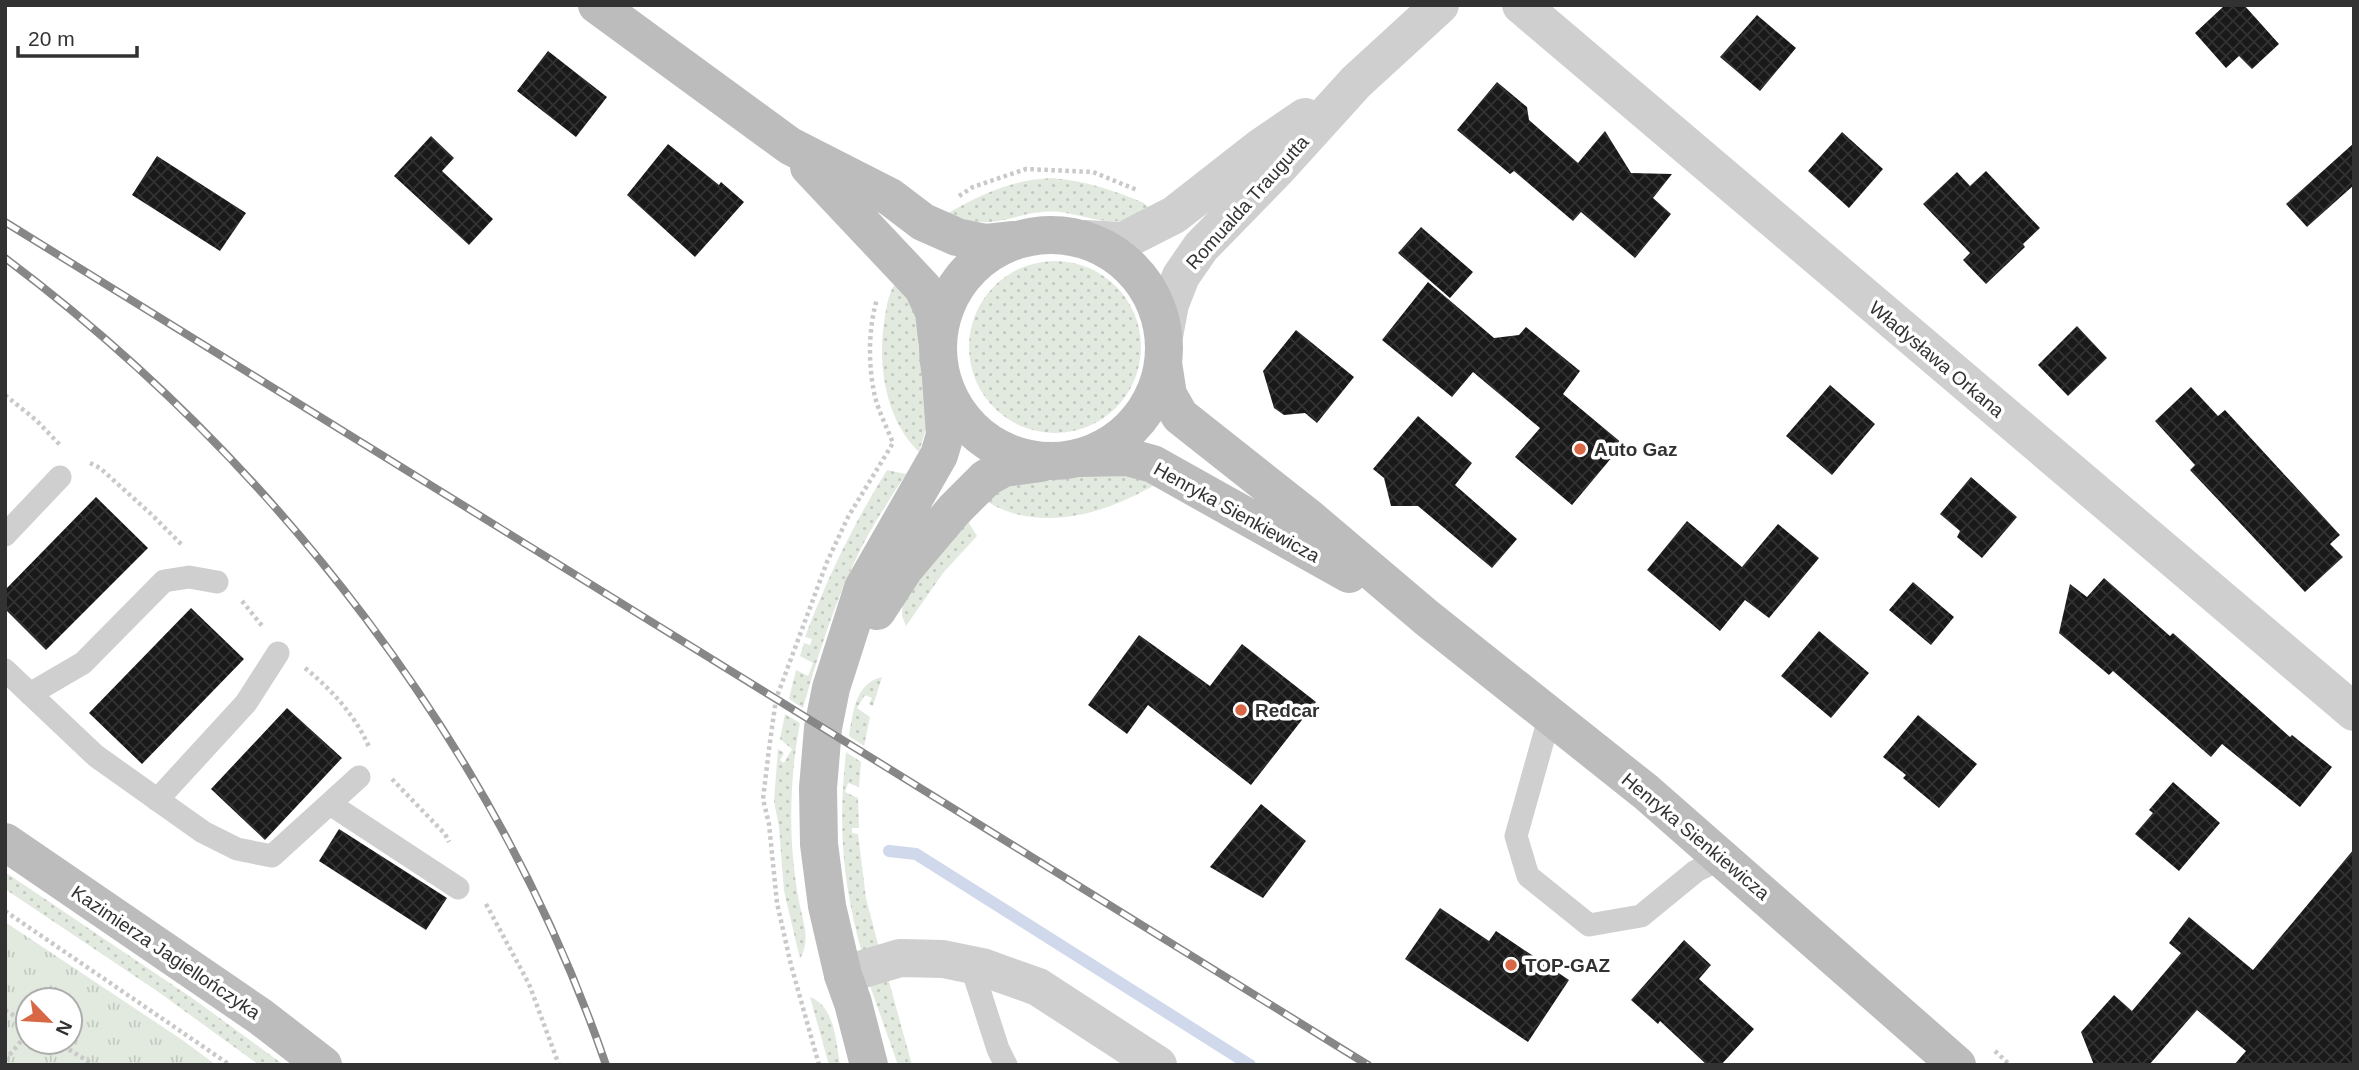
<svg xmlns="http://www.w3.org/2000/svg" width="2359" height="1070" font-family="Arial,sans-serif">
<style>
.grass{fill:url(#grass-dots)}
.park{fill:url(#park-tufts);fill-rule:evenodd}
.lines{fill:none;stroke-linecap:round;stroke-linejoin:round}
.stream{stroke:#d0d8eb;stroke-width:12}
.building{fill:url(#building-cross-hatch)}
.path{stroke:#c9c9c9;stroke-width:4.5;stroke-dasharray:3.5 3.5;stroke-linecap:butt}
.lane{stroke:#cfcfcf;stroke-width:23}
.street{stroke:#cfcfcf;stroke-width:38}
.secondary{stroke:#bcbcbc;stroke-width:38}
.rail-casing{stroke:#878787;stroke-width:8}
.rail{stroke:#fff;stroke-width:5;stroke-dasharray:16;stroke-linecap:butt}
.poi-dot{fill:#d86746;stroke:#fff;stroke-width:2.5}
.labels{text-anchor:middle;stroke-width:7;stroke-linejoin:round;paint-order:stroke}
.street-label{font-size:19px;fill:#323232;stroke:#fff}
.poi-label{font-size:19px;font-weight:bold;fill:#323232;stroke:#fff;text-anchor:start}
</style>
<defs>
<pattern id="grass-dots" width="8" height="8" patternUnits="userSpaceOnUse" patternTransform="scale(1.75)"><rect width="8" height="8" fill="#e2eadf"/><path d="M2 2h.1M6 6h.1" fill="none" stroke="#c2c9c0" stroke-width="1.8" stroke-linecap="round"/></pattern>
<pattern id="park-tufts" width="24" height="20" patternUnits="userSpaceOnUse" patternTransform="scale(1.75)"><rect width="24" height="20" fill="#e2eadf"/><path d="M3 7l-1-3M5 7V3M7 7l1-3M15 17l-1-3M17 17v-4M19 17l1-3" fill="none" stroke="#c2c9c0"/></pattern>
<pattern id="building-cross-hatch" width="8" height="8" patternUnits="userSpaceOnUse" patternTransform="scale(1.75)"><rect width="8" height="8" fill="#191919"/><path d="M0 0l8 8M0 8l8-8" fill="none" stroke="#323232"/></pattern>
</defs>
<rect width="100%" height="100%" fill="#fff"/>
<path class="grass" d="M1052,178C1086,181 1113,190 1144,203L1149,208C1140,212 1129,220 1119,221C1099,223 1079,214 1060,212C1014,208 999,236 948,213C984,193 1011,180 1052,178Z
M969 347a86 86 0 1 1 172 0a86 86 0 1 1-172 0Z
M897,281L910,297L920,332L921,358L928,422L919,452C884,418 877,362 885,316C887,304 889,291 897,281Z
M887,470L906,474C887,503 868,532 854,563C832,610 817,659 803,708L789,699L796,670L808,676L813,663L800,656L804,643L810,645L812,639L805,637C827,578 854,523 887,470Z
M1126,472L1156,484C1106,514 1039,534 986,501L999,490L1026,479Z
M967,520L977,536L943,573L906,626L902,616L903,598Z
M882,677L873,706L869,704L872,698L865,695L857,708L870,717L864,746L849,736C853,713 855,683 882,677Z
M785,714L800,723C789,782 788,842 799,901C803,923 811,939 800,959L784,891L779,827L774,801L778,749L784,753L780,760L784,763L792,749L780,739Z
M846,752L861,762L859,787L848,783L845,792L858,798L859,828H852V833L858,834L866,898L879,948L862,953C842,881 838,826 846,752Z
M5,872L195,1000L284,1065H259L157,991L5,889Z
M888,978L912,1065H898L869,983Z
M810,997C835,1006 836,1042 840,1065H829Z"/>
<path class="park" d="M5,922L181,1039L216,1065H5ZM28,1000H70V1042H28Z"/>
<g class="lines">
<path class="stream" d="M889,851L916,854L1250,1065"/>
</g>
<path class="building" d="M2225,5H2244L2279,44L2252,69L2239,56L2226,68L2195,33Z
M1757,15L1796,48L1760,91L1720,57Z
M548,51L607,97L576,137L517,91Z
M1497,82L1527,107L1529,120L1578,163L1605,131L1631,173L1672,174L1653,198L1671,214L1635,258L1581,212L1573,221L1514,171L1510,174L1457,130Z
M1842,132L1883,169L1849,208L1808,171Z
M431,136L454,158L442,171L493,219L469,245L394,176Z
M2354,143V185L2307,227L2286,204Z
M668,144L719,185L721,182L744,202L695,257L627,195Z
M157,156L246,213L220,251L132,195Z
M1986,171L2040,228L2023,244L2025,247L1986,284L1963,260L1970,253L1923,204L1957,172L1970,186Z
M1421,227L1473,272L1450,298L1398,253Z
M1428,282L1494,338L1519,335L1526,327L1580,371L1563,394L1623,444L1572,505L1515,457L1540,428L1473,372L1452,397L1382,340Z
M2077,326L2107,358L2068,396L2038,365Z
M1296,330L1354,377L1317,423L1305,413L1284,415L1274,408L1263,371Z
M1830,385L1875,424L1832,475L1786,436Z
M2191,387L2218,416L2225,410L2340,535L2330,544L2343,557L2305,592L2190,470L2195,465L2155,421Z
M1418,416L1472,463L1455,485L1517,539L1492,568L1418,506H1391L1384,478L1373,469Z
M1971,477L2017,517L1982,558L1957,537L1960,531L1940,514Z
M96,497L148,548L46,650L5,609V590Z
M1687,521L1742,567L1778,524L1819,558L1769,618L1745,600L1720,631L1647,570Z
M2104,578L2170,636L2173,633L2290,737L2292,735L2332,767L2300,807L2222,744L2211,757L2113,671L2109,675L2059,633L2070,584L2087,597Z
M1913,582L1954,617L1931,645L1889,610Z
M191,608L244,659L142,764L89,713Z
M1819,631L1869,673L1831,718L1781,676Z
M1139,635L1210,686L1242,644L1316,702L1251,785L1148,705L1127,734L1088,705Z
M287,708L342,758L265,840L211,789Z
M1918,715L1977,764L1939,808L1903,778L1906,775L1883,757Z
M2173,782L2220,823L2179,871L2135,834L2153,813L2149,810Z
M1261,804L1306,841L1263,898L1210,867Z
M339,829L447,898L426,930L319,861Z
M2354,849V1065H2234L2246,1051L2197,1010L2149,1065H2094L2081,1032L2114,995L2132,1011L2181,953L2169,943L2189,917L2253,970Z
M1440,908L1489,941L1496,931L1569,980L1528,1042L1405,959Z
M1684,940L1711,965L1699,979L1754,1029L1721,1065H1707L1660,1021L1658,1024L1631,1000Z"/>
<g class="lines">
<path class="path" d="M959,196L973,187L1026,169L1093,172L1137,190
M5,395L36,420L61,446
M90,463L100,468L151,514L182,545
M242,601L263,627
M305,668C332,690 355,715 369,747
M392,779L445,834L449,842
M486,904L529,984L559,1065
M5,911L230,1065
M5,1010L28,1024
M57,1042L94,1065
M1995,1051L2010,1065
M5,1060L28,1033
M819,1065L791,965L777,903L769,824L763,799L769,749L776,699L827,562L848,517L893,443C887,428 879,412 875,397C868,365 868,330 877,299"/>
<path class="lane" d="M5,535L60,477
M5,670L96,756L203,832L237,849L272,856L359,777
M30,694L83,663L164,581L189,577L217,582
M1550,715L1516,836L1528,876L1589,925L1641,916L1696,871L1723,858
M157,800L246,703L278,653
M330,804L458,888
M971,965L998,1049L1006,1065"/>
<path class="street" d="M1521,5L2354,712
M1085,239L1123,241L1174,215L1261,147L1305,117
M1164,336L1170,304L1181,276L1201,247L1278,168L1356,82L1440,5
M843,975L900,958L943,959L982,967L1038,987L1158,1065"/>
<path class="secondary" d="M597,5L790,146L890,197L923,222L957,237L986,243L1014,240
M809,167L923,288L934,312L937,339
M938 348a113 113 0 1 1 226 0a113 113 0 1 1-226 0Z
M1163,363L1168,395L1180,416L1309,518L1427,618L1646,792L1957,1065
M1082,458L1127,457L1153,464L1349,574
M877,611L905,568L954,510L986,478L1004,468L1041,463
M5,842L261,1017L323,1065
M869,1065L853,1003L843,975L827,906L819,844L818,788L823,728L831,688L863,588L939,455L945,435L941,378"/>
<g class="rail-casing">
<path id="rail" d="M5,222L1368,1065
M5,258C273,459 497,747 606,1065"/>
</g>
<use href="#rail" class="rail"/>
</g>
<g class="poi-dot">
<circle cx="1580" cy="449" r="7"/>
<circle cx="1241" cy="710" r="7"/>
<circle cx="1511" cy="965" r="7"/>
</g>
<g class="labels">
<g class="street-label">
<text transform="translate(1247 202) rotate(-48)" y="7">Romualda Traugutta</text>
<text transform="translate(1937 359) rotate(40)" y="7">Władysława Orkana</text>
<text transform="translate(1237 512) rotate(29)" y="7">Henryka Sienkiewicza</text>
<text transform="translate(1696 836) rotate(40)" y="7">Henryka Sienkiewicza</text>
<text transform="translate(166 952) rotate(34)" y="7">Kazimierza Jagiellończyka</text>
</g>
<g class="poi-label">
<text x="1594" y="456">Auto Gaz</text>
<text x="1255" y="717">Redcar</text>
<text x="1525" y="972">TOP-GAZ</text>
</g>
</g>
<rect width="2359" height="1070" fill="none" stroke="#323232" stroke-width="14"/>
<g transform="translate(49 1021) rotate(115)"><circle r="33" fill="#ffffff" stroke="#adadad" stroke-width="2"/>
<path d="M0-5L12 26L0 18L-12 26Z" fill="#d86746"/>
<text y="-10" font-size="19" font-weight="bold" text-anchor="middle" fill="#323232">N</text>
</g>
<path d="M18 46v10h119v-10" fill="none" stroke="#323232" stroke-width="3.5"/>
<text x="28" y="46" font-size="21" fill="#323232" stroke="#ffffff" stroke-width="5" paint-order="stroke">20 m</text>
</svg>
